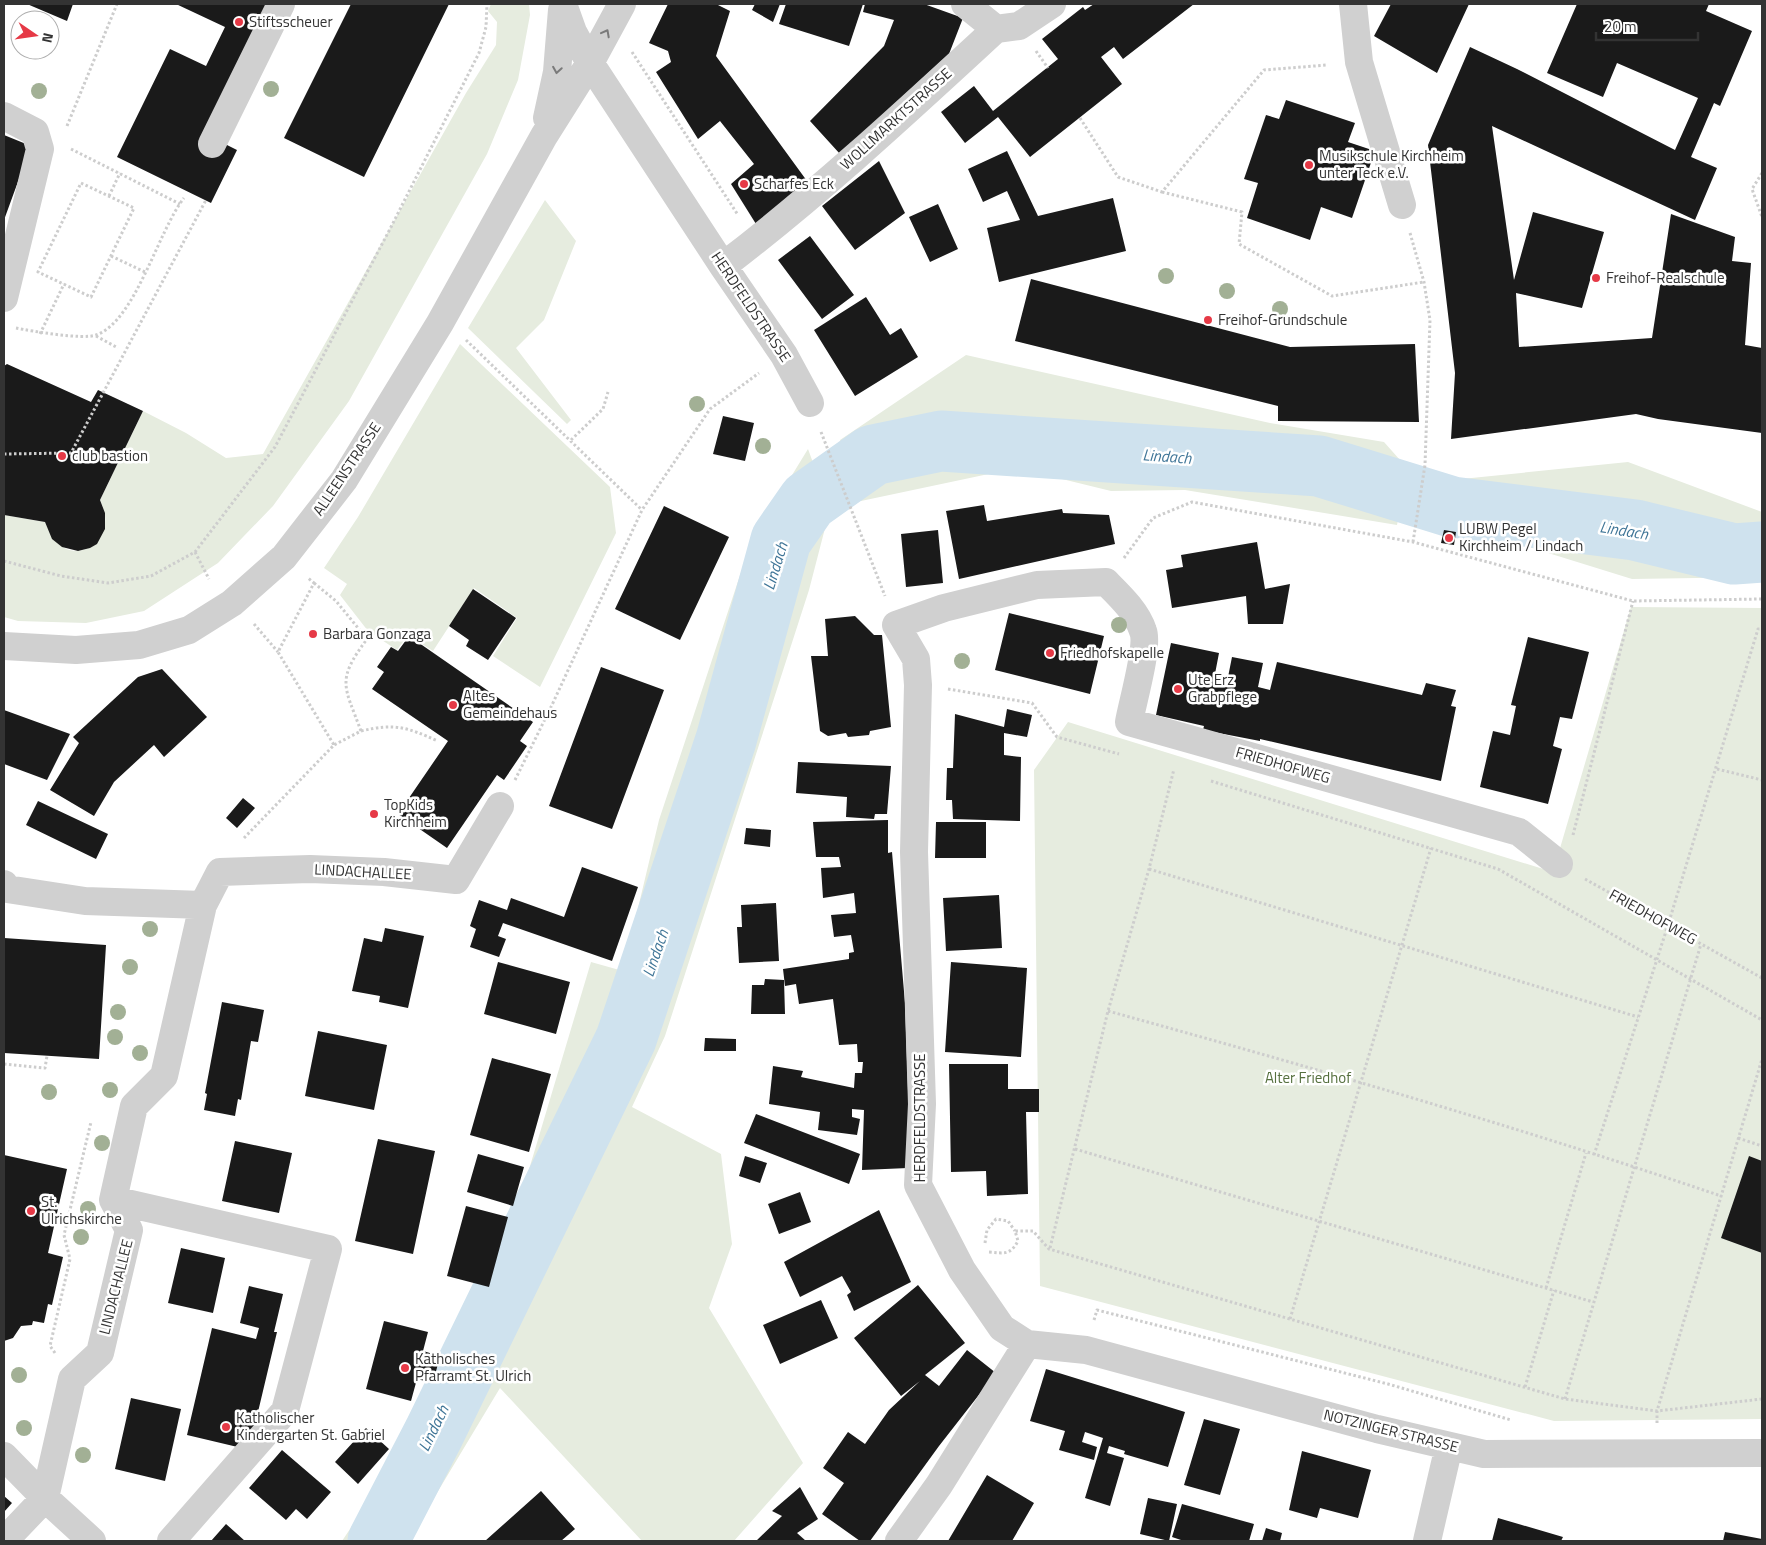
<svg xmlns="http://www.w3.org/2000/svg" width="1766" height="1545" font-family="'Titillium Web',sans-serif">
<style>
.green{fill:#e6ecdf}
.lines{fill:none;stroke-linecap:round;stroke-linejoin:round}
.river{stroke:#cfe2ee;stroke-width:61}
.building{fill:#1a1a1a}
.path{stroke:#cdcdcd;stroke-width:3;stroke-dasharray:2.5 2.5;stroke-linecap:butt}
.minor{stroke:#d0d0d0;stroke-width:28}
.tree{fill:#a2b095}
.oneway{stroke:#7a7a7a}
.poi-dot{fill:#e63946;stroke:#fff;stroke-width:2}
.labels{text-anchor:middle;stroke-width:5;stroke-linejoin:round;paint-order:stroke}
.poi-label{font-size:15px;fill:#333;stroke:#fff;text-anchor:start}
.street-label{font-size:15px;fill:#333;stroke:#fff}
.park-label{font-size:15px;fill:#56703f;stroke:#fff}
.water-label{font-size:16px;font-style:italic;fill:#3f7597;stroke:#fff}
</style>
<rect width="100%" height="100%" fill="#fff"/>
<path class="green" d="M491,4H529L530,15L518,80L487,154L349,401L273,506L218,563L144,611L86,623L18,621L4,617V515L45,522C55,546 71,560 96,544C107,526 108,519 100,500L143,411L186,433L226,458L263,454L466,93L496,45L497,22L488,11Z
M545,200L576,241L544,320L516,348L571,420L567,424L468,328Z
M460,344L610,487L616,533L540,687L493,656L517,618L474,588L433,651L408,635L397,650L368,631L340,595L347,584L324,568L358,517Z
M966,355L1270,423L1384,442L1408,469L1397,525L1185,490L1111,491L1017,468L861,501L840,440Z
M808,449L830,509L809,590L665,1036L632,1107L721,1154L732,1244L709,1308L803,1463L734,1541H642L500,1388L408,1541H342L400,1454L493,1290L591,962L623,971L659,820L751,542Z
M1628,462L1762,512V577L1632,579L1429,516L1432,482Z
M1631,607L1762,608V1419L1554,1421L1040,1286L1034,770L1068,722L1553,872Z"/>
<g class="lines">
<path class="river" d="M378,1541L434,1433L626,1039L726,740L781,540L808,501L873,455L941,441L1319,466L1452,507L1635,530L1734,554L1762,552"/>
</g>
<path class="building" d="M27,4H73L67,21Z
M176,4H271L213,138L237,150L211,203L117,157L170,49L206,66L225,27Z
M351,4H449L364,177L284,138Z
M668,4H716L730,11L716,56L807,181L756,224L731,184L754,164L720,121L698,139L656,72L671,62L668,51L649,43Z
M755,4H780L773,22L752,10Z
M786,4H863L849,46L779,24Z
M865,4H924L963,18L949,54L840,154L810,121L884,46L894,20L863,12Z
M1094,4H1194L1123,59L1114,47L1101,57L1122,84L1030,157L998,117L965,143L941,112L974,86L993,111L1058,59L1042,39L1083,7L1085,10Z
M1391,4H1469L1437,73L1374,36Z
M1577,4H1709L1706,11L1752,31L1720,106L1714,103L1691,157L1717,168L1695,220L1492,126L1514,280L1533,212L1604,232L1582,308L1516,293L1519,347L1652,338L1671,214L1735,237L1732,261L1751,263L1745,345L1762,348V433L1658,419L1636,414L1451,439L1455,373L1428,145L1470,47L1517,69L1675,150L1698,98L1617,63L1603,97L1547,73Z
M1286,100L1355,123L1348,142L1375,151L1352,218L1321,207L1310,240L1247,218L1258,183L1244,179L1266,115L1279,119Z
M4,135L31,146L4,220Z
M1007,151L1038,216L1113,198L1126,251L999,282L987,228L1020,220L1007,191L983,202L968,169Z
M879,161L905,213L855,250L822,206Z
M938,204L958,249L930,262L909,217Z
M810,236L854,295L822,319L778,260Z
M1031,279L1290,347L1415,344L1419,422L1278,421V406L1015,341Z
M866,297L890,335L901,328L918,357L855,396L814,330Z
M7,364L91,402L98,390L143,411L100,500L105,513V529L97,544L90,548L78,551L62,547L52,539L45,522L4,515V366Z
M723,416L754,423L745,461L713,454Z
M984,505L987,521L1062,509L1063,513L1109,515L1115,544L959,579L946,511Z
M664,506L729,537L680,640L615,609Z
M938,530L943,583L906,587L901,534Z
M1444,530L1456,532L1454,545L1441,543Z
M1257,542L1265,589L1290,584L1283,624H1248L1246,596L1172,608L1166,570L1183,567L1181,555Z
M473,589L516,618L488,660L466,646L469,640L449,626Z
M1009,613L1104,636L1090,694L995,670Z
M855,616L874,635H882L891,727L870,731L869,735L848,737L846,733L828,736L820,731L811,656H828L825,619Z
M409,636L533,722L520,741L527,746L504,780L497,775L447,848L398,814L448,741L372,689L384,672L377,667L391,647L398,651Z
M1528,637L1589,652L1572,719L1560,717L1553,746L1562,749L1548,804L1480,787L1493,731L1510,735L1516,706L1511,705Z
M1171,643L1219,653L1214,679L1227,682L1232,657L1263,663L1258,687L1270,690L1277,662L1422,695L1426,683L1456,690L1451,706L1456,707L1441,781L1260,739V741L1203,730L1204,726L1156,715Z
M601,667L664,690L612,829L549,806Z
M162,669L207,717L164,757L154,745L114,782L94,816L50,790L79,743L73,737L138,677Z
M1007,709L1032,715L1027,737L1004,733V755L1021,757L1020,821L953,819L952,800H946L947,768H953L955,714L1004,727Z
M4,710L70,734L47,780L4,764Z
M798,762L891,766L887,814H875L874,819L846,817L847,797L796,793Z
M243,798L255,808L237,828L226,818Z
M38,801L108,834L96,859L26,825Z
M888,820V853L892,852L905,1003L909,1120L908,1168L862,1170L864,1110L852,1109V1117L860,1119L857,1135L818,1130L820,1112L769,1104L773,1066L803,1071L801,1077L854,1088L855,1073H862L863,1062H858L857,1044L839,1045L833,999L799,1004L796,984L785,986L783,969L849,959V953L854,952L851,935L834,937L831,915L856,913L854,893L823,898L821,868L841,867L839,857H816L813,822Z
M936,822H986V858H935Z
M746,828L771,830L770,847L744,844Z
M582,867L638,887L612,961L503,923L498,936L506,939L499,957L470,947L476,929L470,926L479,900L507,910L511,898L564,917Z
M999,895L1002,948L946,951L943,898Z
M776,903L779,961L739,963L737,927H742L741,905Z
M385,928L424,936L408,1008L379,1002L380,996L352,991L364,938L382,942Z
M4,938L106,945L99,1059L4,1053Z
M498,962L570,982L556,1034L484,1014Z
M951,962L1027,968L1021,1057L945,1052Z
M765,979L784,980L785,1014H751L752,985H764Z
M222,1002L264,1010L258,1042L251,1041L241,1100L238,1099L235,1116L204,1110L207,1094L205,1093Z
M318,1031L387,1045L374,1110L305,1096Z
M705,1038L736,1039V1051H704Z
M492,1058L551,1074L529,1152L470,1135Z
M949,1064H1008V1089H1039V1112H1026L1028,1194L987,1196L986,1171L951,1172Z
M756,1114L860,1154L849,1184L744,1143Z
M378,1139L435,1151L413,1254L355,1241Z
M235,1141L292,1153L279,1213L222,1201Z
M478,1154L524,1167L513,1206L467,1192Z
M4,1155L67,1169L48,1253L63,1257L52,1305L48,1304L44,1323L33,1321L32,1325L21,1326L13,1338L4,1341Z
M745,1156L767,1163L760,1183L739,1176Z
M1749,1156L1762,1161V1253L1721,1238Z
M800,1192L811,1222L779,1234L768,1204Z
M466,1206L508,1217L489,1287L447,1276Z
M879,1210L911,1282L854,1311L847,1295L851,1292L842,1276L800,1297L784,1262Z
M181,1248L225,1258L213,1313L168,1303Z
M918,1285L965,1343L925,1375L939,1386L967,1350L996,1373L939,1446L870,1541H860L822,1514L844,1483L823,1468L848,1432L865,1444L889,1410L920,1381L901,1396L854,1338Z
M249,1286L283,1294L274,1332H277L253,1433L246,1449L187,1435L212,1328L256,1339L259,1328L240,1323Z
M821,1300L838,1338L780,1364L763,1325Z
M384,1321L428,1332L423,1351L440,1356L433,1383L417,1379L411,1401L366,1389Z
M1046,1369L1185,1412L1168,1467L1124,1454L1125,1451L1109,1446L1107,1453L1124,1458L1110,1506L1085,1498L1103,1438L1085,1432L1082,1442L1097,1447L1094,1460L1059,1450L1065,1431L1030,1421Z
M131,1398L181,1409L165,1481L115,1469Z
M1204,1419L1240,1429L1220,1495L1184,1485Z
M366,1428L389,1449L358,1484L335,1462Z
M282,1450L331,1492L307,1519L296,1509L286,1520L249,1488Z
M1302,1451L1371,1470L1358,1518L1320,1508L1317,1518L1289,1510Z
M987,1475L1034,1503L1012,1541H948Z
M800,1487L818,1519L797,1533L806,1541H756L782,1516L772,1511Z
M541,1491L575,1529L561,1541H485Z
M4,1496L12,1503L4,1512Z
M1148,1498L1177,1504L1169,1541L1140,1534Z
M1182,1504L1254,1524L1249,1541H1184L1172,1537Z
M1498,1518L1563,1537L1561,1541H1492Z
M226,1524L245,1541H211Z
M1266,1528L1282,1533L1280,1541H1262Z
M1725,1532L1762,1539V1541H1723Z"/>
<g class="lines">
<path class="path" d="M1036,51L1048,68
M632,52L738,215
M1080,118L1118,177L1162,192L1264,70L1327,65
M67,126L117,4
M71,149L180,204
M1762,173L1752,189L1762,217
M81,183L134,208L91,297L38,272Z
M1162,192L1242,212L1239,244L1332,296L1424,282
M109,196L120,173
M1410,233L1424,282L1430,320L1425,465L1413,542
M111,256L145,272
M16,328C31,331 83,340 96,335C135,322 158,231 184,198
M40,334L64,284
M96,336L118,348
M466,340L642,510
M821,432L885,596
M571,440L603,409L608,392
M4,454L71,453L206,200
M195,552L209,579
M1124,558L1153,518L1192,502L1413,542L1633,601L1762,599
M4,561L61,576L108,583L151,576L195,552L275,447L390,229L479,53L486,27L487,4
M314,583L336,601L367,639C336,681 344,685 361,731L334,745
M254,624L278,652
M948,689L1032,703L1057,737L1119,754
M361,731C395,723 406,727 438,741
M1717,769L1762,780
M515,780L552,705L642,510L710,409L759,373
M1211,781L1498,869L1762,1020
M1573,835L1633,601
M244,838L334,745L278,652L314,583L308,578
M1149,869L1638,1017
M1585,879L1762,978
M1108,1011C1314,1068 1519,1127 1721,1196
M4,1064L45,1068L47,1056
M1738,1138L1762,1146
M1075,1149L1593,1302
M1594,1155L1668,925L1758,629H1762
M985,1243L987,1230L996,1219L1008,1221L1015,1231
M1050,1248L1108,1011L1149,869L1174,769
M989,1252C1003,1253 1010,1256 1018,1241L1015,1231H1033L1049,1249L1565,1399L1657,1411L1762,1399
M1546,1288L1586,1153
M1290,1319L1431,848
M1094,1320L1097,1310L1388,1384L1511,1420
M55,1353L50,1346L70,1259L64,1235L91,1122
M1525,1387L1554,1290
M1565,1399L1701,944
M1657,1423V1411L1762,1059"/>
<path class="minor" d="M563,4L573,32L590,63L723,266L784,355L810,403
M965,4L996,29
M1353,4L1359,62L1402,205
M4,116L35,132L40,149L4,298
M547,118L557,72L562,10
M212,144L281,4
M723,266C819,193 908,110 996,29L1019,26L1052,4
M4,646L76,650L139,645L189,630L232,603L284,557L344,480L440,323L544,136L590,63L622,4
M1559,864L1519,832L1129,722C1132,704 1149,646 1143,631C1137,612 1120,596 1106,582L1037,585L944,608L896,625L916,659L918,685L914,852L922,1104L918,1185L962,1270L1002,1328L1027,1344L1086,1350L1377,1429L1484,1454L1762,1453
M4,884L7,889L85,901L203,905
M113,1200L328,1249L285,1411L171,1541
M4,1456L45,1498L92,1541
M4,1541L45,1498L72,1379L100,1353L129,1230L113,1200L134,1106L164,1076L203,905L220,872L310,869L384,872L456,880L500,806
M899,1541L939,1485L1027,1344
M1427,1541L1449,1446"/>
</g>
<g class="tree">
<circle cx="271" cy="89" r="8"/>
<circle cx="39" cy="91" r="8"/>
<circle cx="1166" cy="276" r="8"/>
<circle cx="1227" cy="291" r="8"/>
<circle cx="1280" cy="309" r="8"/>
<circle cx="697" cy="404" r="8"/>
<circle cx="763" cy="446" r="8"/>
<circle cx="1119" cy="625" r="8"/>
<circle cx="962" cy="661" r="8"/>
<circle cx="150" cy="929" r="8"/>
<circle cx="130" cy="967" r="8"/>
<circle cx="118" cy="1012" r="8"/>
<circle cx="115" cy="1037" r="8"/>
<circle cx="140" cy="1053" r="8"/>
<circle cx="110" cy="1090" r="8"/>
<circle cx="49" cy="1092" r="8"/>
<circle cx="102" cy="1143" r="8"/>
<circle cx="88" cy="1209" r="8"/>
<circle cx="81" cy="1237" r="8"/>
<circle cx="19" cy="1375" r="8"/>
<circle cx="24" cy="1428" r="8"/>
<circle cx="83" cy="1455" r="8"/>
</g>
<defs><path id="oneway-chevron" d="M-2-3.5L2.5 0L-2 3.5" fill="none" stroke-width="1.6" stroke-linecap="round" stroke-linejoin="round" transform="scale(1.25)"/></defs>
<g class="oneway">
<use href="#oneway-chevron" transform="translate(606 33) rotate(-62)"/>
<use href="#oneway-chevron" transform="translate(557 70) rotate(99)"/>
</g>
<g class="poi-dot">
<circle cx="239" cy="22" r="5"/>
<circle cx="1309" cy="165" r="5"/>
<circle cx="744" cy="184" r="5"/>
<circle cx="1596" cy="278" r="5"/>
<circle cx="1208" cy="320" r="5"/>
<circle cx="62" cy="456" r="5"/>
<circle cx="1449" cy="538" r="5"/>
<circle cx="313" cy="634" r="5"/>
<circle cx="1050" cy="653" r="5"/>
<circle cx="1178" cy="689" r="5"/>
<circle cx="453" cy="705" r="5"/>
<circle cx="374" cy="814" r="5"/>
<circle cx="31" cy="1211" r="5"/>
<circle cx="405" cy="1368" r="5"/>
<circle cx="226" cy="1427" r="5"/>
</g>
<g class="labels">
<g class="poi-label">
<text x="249" y="27">Stiftsscheuer</text>
<text x="1319" y="161">Musikschule Kirchheim<tspan x="1319" dy="17">unter Teck e.V.</tspan></text>
<text x="754" y="189">Scharfes Eck</text>
<text x="1606" y="283">Freihof-Realschule</text>
<text x="1218" y="325">Freihof-Grundschule</text>
<text x="72" y="461">club bastion</text>
<text x="1459" y="534">LUBW Pegel<tspan x="1459" dy="17">Kirchheim / Lindach</tspan></text>
<text x="323" y="639">Barbara Gonzaga</text>
<text x="1060" y="658">Friedhofskapelle</text>
<text x="1188" y="685">Ute Erz<tspan x="1188" dy="17">Grabpflege</tspan></text>
<text x="463" y="701">Altes<tspan x="463" dy="17">Gemeindehaus</tspan></text>
<text x="384" y="810">TopKids<tspan x="384" dy="17">Kirchheim</tspan></text>
<text x="41" y="1207">St.<tspan x="41" dy="17">Ulrichskirche</tspan></text>
<text x="415" y="1364">Katholisches<tspan x="415" dy="17">Pfarramt St. Ulrich</tspan></text>
<text x="236" y="1423">Katholischer<tspan x="236" dy="17">Kindergarten St. Gabriel</tspan></text>
</g>
<g class="street-label">
<text transform="translate(896 119) rotate(-42)" y="5">WOLLMARKTSTRASSE</text>
<text transform="translate(751 307) rotate(56)" y="5">HERDFELDSTRASSE</text>
<text transform="translate(347 469) rotate(-56)" y="5">ALLEENSTRASSE</text>
<text transform="translate(1283 765) rotate(16)" y="5">FRIEDHOFWEG</text>
<text transform="translate(363 872) rotate(3)" y="5">LINDACHALLEE</text>
<text transform="translate(1653 917) rotate(29)" y="5">FRIEDHOFWEG</text>
<text transform="translate(920 1118) rotate(-90)" y="5">HERDFELDSTRASSE</text>
<text transform="translate(116 1287) rotate(-76)" y="5">LINDACHALLEE</text>
<text transform="translate(1391 1431) rotate(14)" y="5">NOTZINGER STRASSE</text>
</g>
<g class="park-label">
<text x="1308" y="1083">Alter Friedhof</text>
</g>
<g class="water-label">
<text transform="translate(1167 456) rotate(4)" y="6">Lindach</text>
<text transform="translate(1624 530) rotate(9)" y="6">Lindach</text>
<text transform="translate(775 566) rotate(-73)" y="6">Lindach</text>
<text transform="translate(655 953) rotate(-71)" y="6">Lindach</text>
<text transform="translate(433 1428) rotate(-64)" y="6">Lindach</text>
</g>
</g>
<rect width="1766" height="1545" fill="none" stroke="#333333" stroke-width="10"/>
<g transform="translate(35 35) rotate(103)"><circle r="24" fill="#ffffff" stroke="#adadad"/>
<path d="M0-4L9 19L0 12L-9 19Z" fill="#e63946"/>
<text y="-8" font-size="14" font-weight="bold" text-anchor="middle" fill="#333333">N</text>
</g>
<path d="M1596 32v8h102v-8" fill="none" stroke="#333333" stroke-width="2.5"/>
<text x="1604" y="32" font-size="15" fill="#333333" stroke="#ffffff" stroke-width="4" paint-order="stroke">20 m</text>
</svg>
